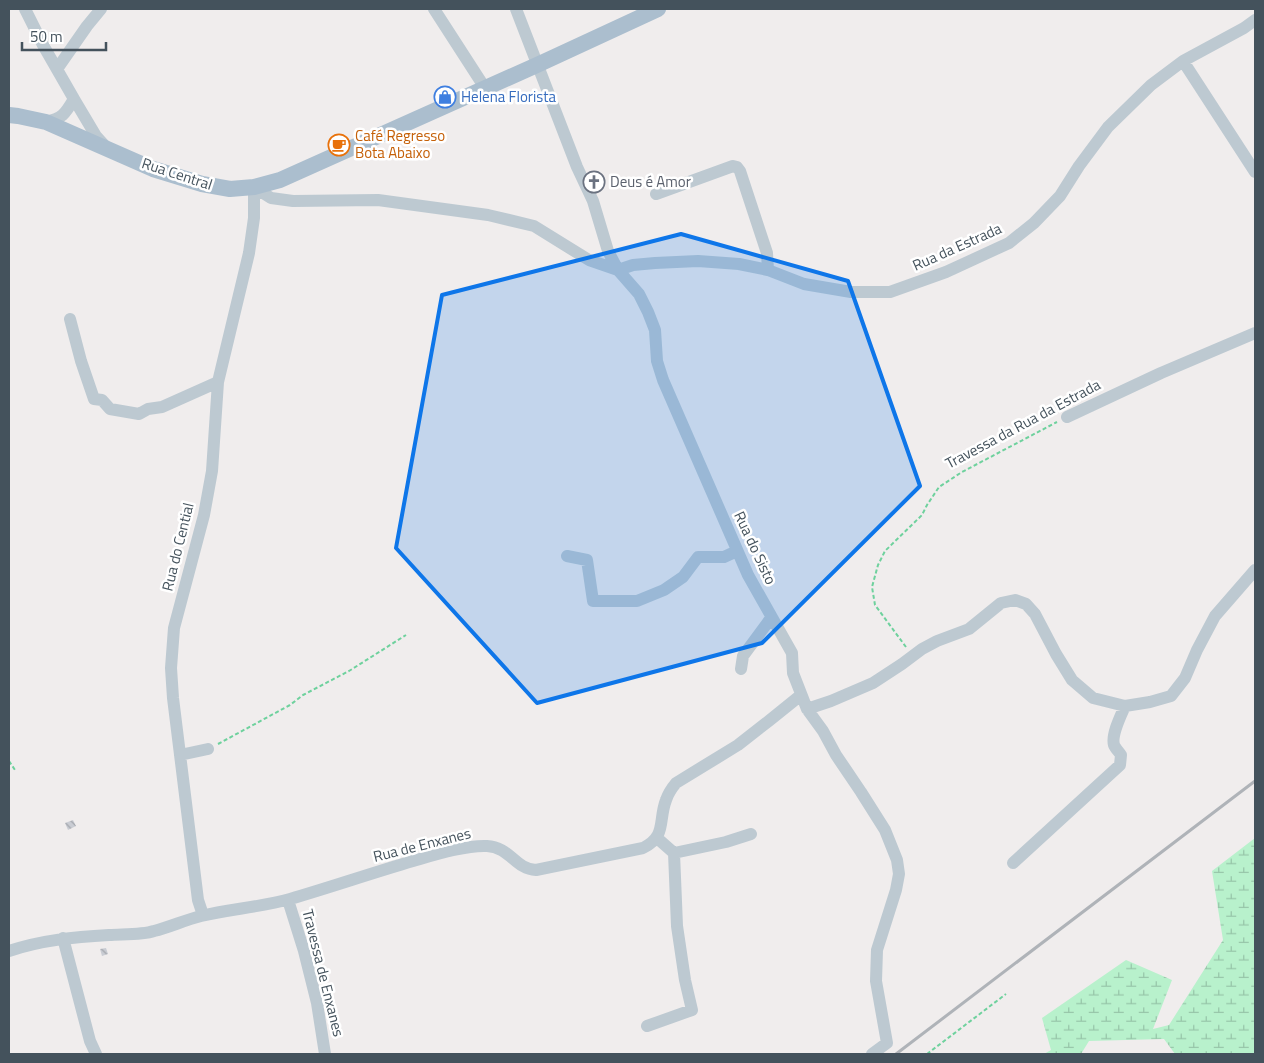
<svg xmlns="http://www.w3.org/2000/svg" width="1264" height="1063" font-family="'Titillium Web',sans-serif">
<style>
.wetland{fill:url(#wetland-marsh)}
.building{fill:url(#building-back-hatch)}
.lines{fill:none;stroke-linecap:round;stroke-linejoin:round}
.path{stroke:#6ed19d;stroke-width:2;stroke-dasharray:4 2.5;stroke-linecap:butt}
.minor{stroke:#bdc9d1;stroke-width:12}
.major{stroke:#abbece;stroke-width:16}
.rail{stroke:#afb3b8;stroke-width:3}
.marked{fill:#0e76e9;fill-opacity:0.2;stroke:#0e76e9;stroke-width:4;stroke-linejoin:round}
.labels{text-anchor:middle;stroke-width:5;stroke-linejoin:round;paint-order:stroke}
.shop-label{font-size:15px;fill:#366cbe;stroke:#fff;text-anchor:start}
.food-label{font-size:15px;fill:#c56008;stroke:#fff;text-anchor:start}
.street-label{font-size:15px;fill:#44525c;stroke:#fff}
.worship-label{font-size:15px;fill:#5b616d;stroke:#fff;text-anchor:start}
</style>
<defs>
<pattern id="wetland-marsh" width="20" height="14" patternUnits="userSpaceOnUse" patternTransform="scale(1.25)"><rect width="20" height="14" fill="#b8f1cc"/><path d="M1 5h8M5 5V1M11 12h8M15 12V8" fill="none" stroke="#97c6a9"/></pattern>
<pattern id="building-back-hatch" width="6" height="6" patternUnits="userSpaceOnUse" patternTransform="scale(1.25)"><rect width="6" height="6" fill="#c9ccd3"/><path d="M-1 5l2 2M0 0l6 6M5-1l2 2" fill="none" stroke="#a5a8ae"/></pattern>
</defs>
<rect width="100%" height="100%" fill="#f0eded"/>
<path class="wetland" d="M1255,838V1054H1175L1164,1039L1089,1041L1081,1054H1044L1051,1050L1042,1018L1126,960L1172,980L1153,1029L1169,1025L1223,940L1212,871Z"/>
<path class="building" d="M73,820L76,826L68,830L65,823Z
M106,948L108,954L102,956L100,949Z"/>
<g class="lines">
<path class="path" d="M906,647L875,605L872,587L878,565L885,551L922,515L927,505L939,487L962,472L1057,422
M218,744L290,705L303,695L349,671L406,635
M9,761L15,770
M927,1054L1006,994"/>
<path class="minor" d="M25,9L43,45L74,99C65,114 63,118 46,122
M434,9L485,88
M516,9L577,167L593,201L608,251L618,270L639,294L648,312L655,330L657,361L663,380L748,575L792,653L793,673L807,709L823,731L836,755L861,792L885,830L897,860L899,874L896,890L877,950L876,981L887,1043L872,1054
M1183,61L1255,172
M57,69L87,26L101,9
M74,99L96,136L106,147
M254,187L271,198L293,201L378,200L488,215L534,226L589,260L618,270L633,265L655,263L698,261L739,264L768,270L804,284L851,292H890L946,272L1009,243L1034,223L1060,196L1079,166L1108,127L1151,85L1183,61L1244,28L1255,20
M656,194L733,166L737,167L740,171L767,253L768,270
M70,319L81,361L94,399L102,400L110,409L139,414L148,409L162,407L218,382
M1067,417L1161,373L1255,333
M567,556L587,560L593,601H637L664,590L683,577L698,557H724L737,551
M741,669L743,656L771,618
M807,709L831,701L873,683L902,664L922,649L937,641L969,629L1001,603L1015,600L1026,604L1035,614L1056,654L1072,680L1093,698L1125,706L1150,702L1171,696L1185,678L1197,650L1215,616L1255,570
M180,755L208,749
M657,838L674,853L726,842L751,834
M1013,863L1120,765L1121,755C1120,753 1115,748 1114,745C1111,735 1121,715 1125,706
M288,900L304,951L317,1003L325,1054
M203,915L198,900L173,698L171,668L174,628L204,515L212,471L218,382L249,253L254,218V187
M63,938L90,1041L96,1054
M9,951C42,940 75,937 109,935C122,934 142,935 154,931C170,927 185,920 201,916C230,909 261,907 290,899C331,887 372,873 413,861C434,855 466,845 487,846C510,847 515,869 536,870L643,848C667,836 658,821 666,800C668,794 671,789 676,783L738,745L770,720L801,695
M647,1026L692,1010L685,980L677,926L674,853"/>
<path class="major" d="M9,115L18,116L46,122L153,169L202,184L230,189L254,187L280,180L537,65L658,9"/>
<path class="rail" d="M896,1054L1255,781"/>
</g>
<path class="marked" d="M681,234L848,281L920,486L762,643L537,703L396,548L442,295Z"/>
<defs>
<g id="shop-ring" transform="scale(1.125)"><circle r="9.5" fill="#fff" stroke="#3f7fe0" stroke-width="1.5"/><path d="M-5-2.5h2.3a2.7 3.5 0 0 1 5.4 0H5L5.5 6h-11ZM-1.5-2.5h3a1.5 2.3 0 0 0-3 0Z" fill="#3f7fe0"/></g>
<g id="cafe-ring" transform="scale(1.125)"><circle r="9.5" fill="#fff" stroke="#e8710a" stroke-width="1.5"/><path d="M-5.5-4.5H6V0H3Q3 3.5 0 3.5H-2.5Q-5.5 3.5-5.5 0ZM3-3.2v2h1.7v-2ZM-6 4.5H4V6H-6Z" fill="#e8710a"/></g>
<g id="church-ring" transform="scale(1.125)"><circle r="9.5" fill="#fff" stroke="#6b7280" stroke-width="1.5"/><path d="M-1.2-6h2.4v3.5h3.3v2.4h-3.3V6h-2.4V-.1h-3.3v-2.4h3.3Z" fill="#6b7280"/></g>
</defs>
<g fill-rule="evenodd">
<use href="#shop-ring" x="445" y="97"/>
<use href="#cafe-ring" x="339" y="145"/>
<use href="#church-ring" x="594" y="182"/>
</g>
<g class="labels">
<g class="shop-label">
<text x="461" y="102">Helena Florista</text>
</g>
<g class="food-label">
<text x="355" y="141">Café Regresso<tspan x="355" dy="17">Bota Abaixo</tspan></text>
</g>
<g class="street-label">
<text transform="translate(177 174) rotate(18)" y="5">Rua Central</text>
<text transform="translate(957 247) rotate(-24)" y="5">Rua da Estrada</text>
<text transform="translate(1023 424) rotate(-28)" y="5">Travessa da Rua da Estrada</text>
<text transform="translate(178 547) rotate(-76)" y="5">Rua do Cential</text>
<text transform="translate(755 548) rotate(65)" y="5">Rua do Sisto</text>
<text transform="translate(422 845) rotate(-14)" y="5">Rua de Enxanes</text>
<text transform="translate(323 973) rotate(76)" y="5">Travessa de Enxanes</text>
</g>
<g class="worship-label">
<text x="610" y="187">Deus é Amor</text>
</g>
</g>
<rect width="1264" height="1063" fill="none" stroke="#44525c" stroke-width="20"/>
<path d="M22 42v8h84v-8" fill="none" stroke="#44525c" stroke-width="2.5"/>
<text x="30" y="42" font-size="15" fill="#44525c" stroke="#ffffff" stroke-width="4" paint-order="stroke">50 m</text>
</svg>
